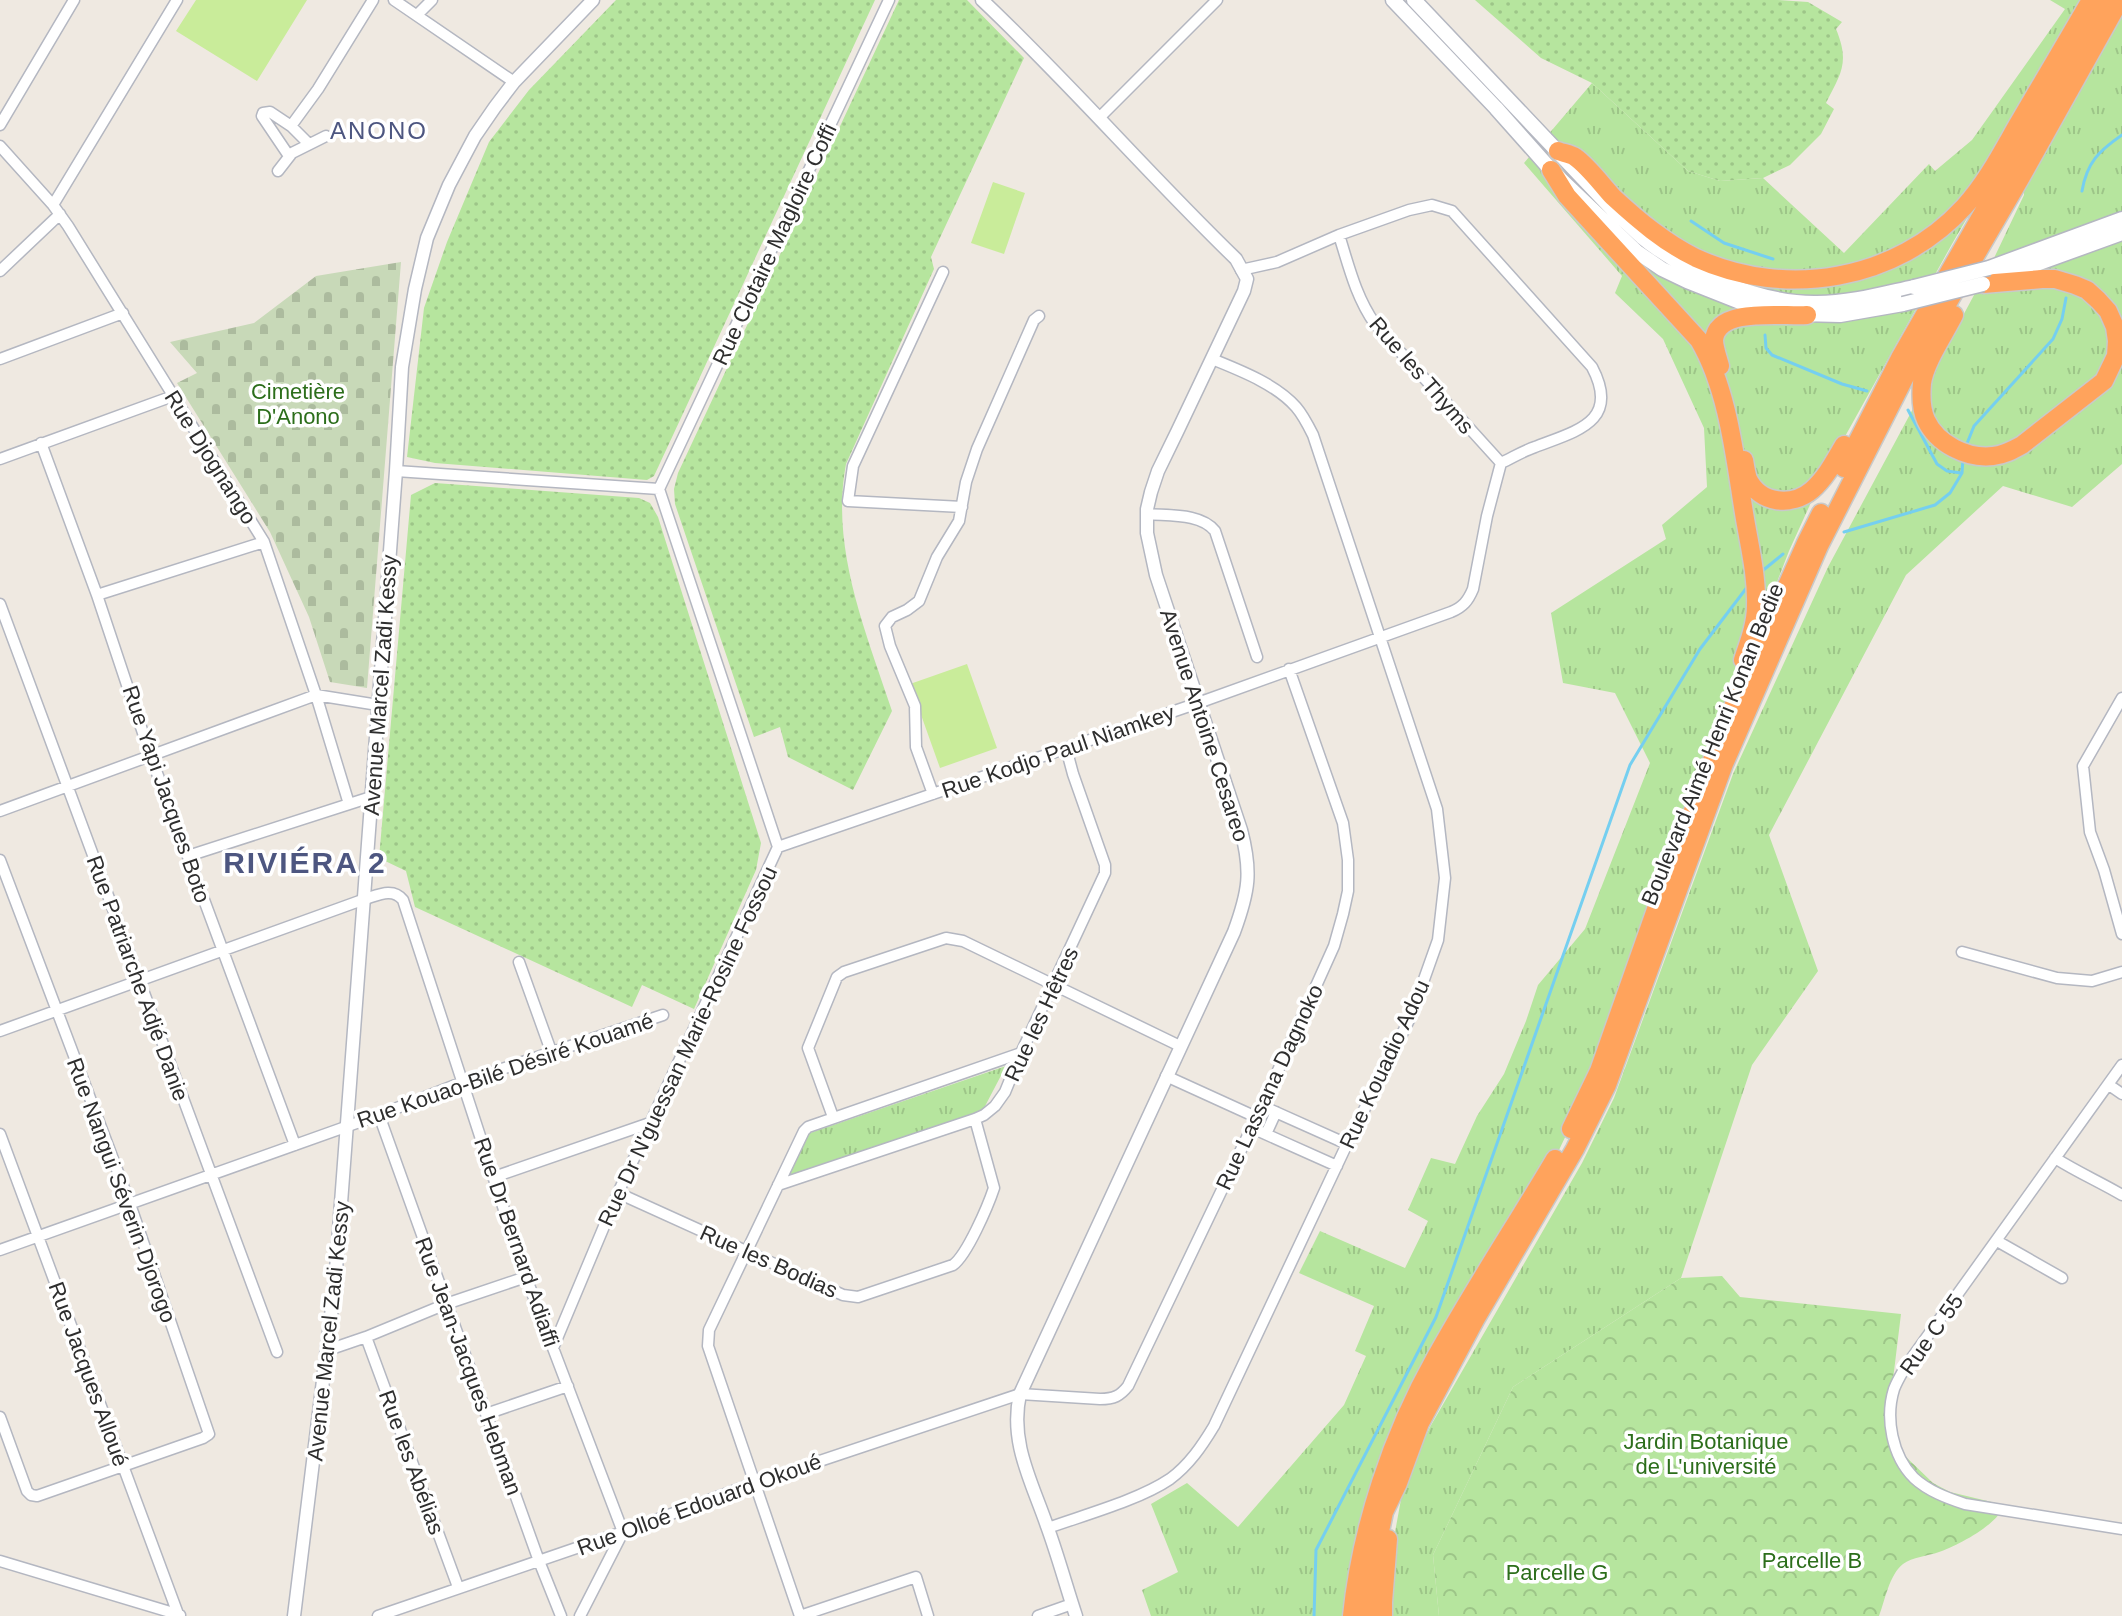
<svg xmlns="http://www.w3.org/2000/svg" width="2122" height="1616" font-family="Arial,sans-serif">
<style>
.grass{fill:url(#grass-tufts)}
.forest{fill:url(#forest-crowns)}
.cemetery{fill:url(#cemetery-stones)}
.garden{fill:url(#garden-dots)}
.pitch{fill:#c9ec9a}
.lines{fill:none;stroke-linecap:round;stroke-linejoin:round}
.stream{stroke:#75cff0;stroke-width:3}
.minor-casing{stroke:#b4b7c1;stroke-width:13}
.tertiary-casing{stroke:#b4b7c1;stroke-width:15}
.secondary-casing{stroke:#b4b7c1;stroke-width:17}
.motorway-casing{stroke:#c9c9c9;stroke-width:21}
.minor{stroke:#fff;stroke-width:10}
.tertiary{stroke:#fff;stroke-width:12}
.secondary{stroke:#fff;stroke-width:14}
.motorway{stroke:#ffa35c;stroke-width:18}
.secondary-bridge-casing{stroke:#b4b7c1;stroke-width:17;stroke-linecap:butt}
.secondary-bridge{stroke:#fff;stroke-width:14}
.labels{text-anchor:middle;stroke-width:7;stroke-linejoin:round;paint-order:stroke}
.street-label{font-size:22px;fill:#2e2e2e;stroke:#fff}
.park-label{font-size:22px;fill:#2c6e1b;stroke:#fff}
.neighbourhood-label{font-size:24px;letter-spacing:2px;fill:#4d5680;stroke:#fff}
.district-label{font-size:30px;font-weight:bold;letter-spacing:2px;fill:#4d5680;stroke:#fff}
</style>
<defs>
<pattern id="grass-tufts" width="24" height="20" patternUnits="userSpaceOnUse" patternTransform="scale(2)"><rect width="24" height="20" fill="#b6e59e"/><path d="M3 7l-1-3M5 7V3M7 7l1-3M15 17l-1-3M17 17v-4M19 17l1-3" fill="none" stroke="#9dc588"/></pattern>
<pattern id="forest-crowns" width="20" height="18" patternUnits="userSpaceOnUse" patternTransform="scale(2)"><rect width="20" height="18" fill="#b6e59e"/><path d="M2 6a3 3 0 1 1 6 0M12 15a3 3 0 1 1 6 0" fill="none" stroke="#9dc588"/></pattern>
<pattern id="cemetery-stones" width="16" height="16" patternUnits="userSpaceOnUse" patternTransform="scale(2)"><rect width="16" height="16" fill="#c8d9b8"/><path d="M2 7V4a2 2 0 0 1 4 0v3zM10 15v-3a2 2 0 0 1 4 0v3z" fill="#acbb9e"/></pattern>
<pattern id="garden-dots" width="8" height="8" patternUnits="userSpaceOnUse" patternTransform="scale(2)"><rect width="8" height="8" fill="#b6e59e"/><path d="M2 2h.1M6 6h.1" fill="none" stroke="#9dc588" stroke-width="1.8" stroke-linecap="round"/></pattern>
</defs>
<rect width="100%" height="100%" fill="#efe9e1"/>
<path class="grass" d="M2050,0H2093L1952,244L1823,476L1789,551L1654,901L1588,1089L1559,1150L1459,1315L1344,1616H1151L1142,1590L1178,1572L1151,1504L1187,1483L1238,1527L1344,1405L1366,1356L1355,1351L1374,1306L1299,1273L1320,1231L1405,1268L1428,1221L1408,1210L1431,1158L1455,1164L1477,1116L1504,1074L1526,1021L1538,985L1585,929L1650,763L1615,693L1563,683L1551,613L1666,539L1662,525L1707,487L1704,428L1663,339L1615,293L1622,276L1524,163L1592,83L1688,171L1720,181L1763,178L1844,253L1929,164L1935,171L1972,140L2065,9Z
M2122,7V464L2072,507L2003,486L1906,575L1769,835L1818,971L1752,1065L1681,1278L1513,1387L1433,1555L1439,1616H1389L1391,1554L1404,1483L1430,1427L1582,1163L1614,1098L1733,774L1828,567L1995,256L2024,195V184Z
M1006,1066L983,1110L786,1180L807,1134Z"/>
<path class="forest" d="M1722,1276L1740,1297L1901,1314L1889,1412L1894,1433L1905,1456L1933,1483L1950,1492L2004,1505C1999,1524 1957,1546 1939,1552C1928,1556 1912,1557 1903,1564C1889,1575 1885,1601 1879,1616H1439L1433,1555L1513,1387L1681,1278Z"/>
<path class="cemetery" d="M401,262L367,688L330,682L309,617L270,532L177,383L197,373L170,342L254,323L316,276Z"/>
<path class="garden" d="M616,0H875L654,476L647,480L435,463L407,457L424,308L447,242L489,142L529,90Z
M899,0H967L1024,58L931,257L934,269L846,464C830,548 866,632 892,711L853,790L788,757L780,727L754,737L675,504L674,489L678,473Z
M1475,0H1778L1808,2L1842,22L1836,29C1850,63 1841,73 1826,103L1834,109L1821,134L1790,165L1763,178L1720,181L1688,171L1592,83L1541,58Z
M435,483L639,498L650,503L658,517L761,843L756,870L694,1009L642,985L632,1007L415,907L406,871L379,858L411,495Z"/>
<path class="pitch" d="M196,0H307L257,81L176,31Z
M993,182L1025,193L1004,254L971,243Z
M967,664L997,748L940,768L910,684Z"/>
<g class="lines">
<path class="stream" d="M2082,191C2087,162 2099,151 2122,135
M1691,221L1724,243L1773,259
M1765,335L1766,348L1772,355L1842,384L1867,391
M1908,410L1937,464L1947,471L1961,473
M1966,446L1974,426L2053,339L2062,319L2066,298
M1844,532L1935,505L1950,493L1962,473L1963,458
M1761,572L1783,554
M1314,1616L1316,1550L1436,1317L1630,765L1700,649L1748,586"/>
<g class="minor-casing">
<path id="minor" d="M394,0L514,82
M417,15L432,0
M1099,118L1217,0
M0,125L74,0
M291,126L318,89L373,0
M0,146L53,205L68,226L264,542L316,695L349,804
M289,156L262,116L263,113L270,112L291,126L308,143
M278,171L292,153L326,136
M53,205L177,0
M1339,235C1349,267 1356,297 1375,324L1501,463
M0,271L60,214
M943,272L853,466L848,501L962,507
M0,359L123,313
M41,443L97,595L151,757L295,1145
M0,459L173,396
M396,471L659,489
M659,489L889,0
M1147,514C1169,516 1201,513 1215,531L1257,657
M97,595L264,542
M0,604L277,1352
M2122,698L2083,766L2090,832L2104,870L2122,934
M933,794L916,747L915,706L890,646L885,626L892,617L907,610L919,601L937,557L959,521L966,482L977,449L1034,320L1039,316
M0,811L316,695L378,705
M778,847L1198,703L1451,612C1463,607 1468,601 1473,589L1487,516L1501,463C1512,458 1523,451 1535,447C1576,431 1621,422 1592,367L1452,211L1432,205L1409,210L1339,235L1277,262L1241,270
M188,856L371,797
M0,860L130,1204L209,1434L203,1438L37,1496L31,1495L27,1491L0,1417
M1962,952L2057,978L2092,981L2122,972
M519,962L551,1051
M0,1031L365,899C378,895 393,887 403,900L526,1277L623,1532L580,1616
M2122,1065L1906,1366C1902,1373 1897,1381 1894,1389C1885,1418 1892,1456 1914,1478C1928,1491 1947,1498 1965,1504L2122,1529
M1166,1076L1256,1117
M2109,1085L2122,1094
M1262,1106L1347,1144
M379,1115L539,1561L561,1616
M833,1117L808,1048L837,977L844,972L946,938L963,941L1180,1046
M1252,1128L1337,1166
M0,1134L178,1614
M1266,1134L1276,1112
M2055,1158C2077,1172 2100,1182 2122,1195
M494,1177L650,1123
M778,1185L975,1119L984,1115L995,1106L1005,1092L1021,1053L1105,873V865L1073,774L1066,748
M618,1193L843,1295L858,1297L953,1265C967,1255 988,1206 994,1188L975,1119
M1997,1241L2062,1278
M0,1250L379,1115L463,1082L663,1015
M366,1337L458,1587
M553,1348L618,1193L778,847L659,489
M328,1350L366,1337L446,1304L526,1277
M486,1414L568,1386
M1048,1528C1084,1515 1139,1500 1170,1479C1189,1465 1202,1446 1214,1426L1347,1144L1411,1016L1438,940L1445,878L1437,809L1313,435C1308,425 1303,415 1296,407C1276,384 1239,370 1212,359
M0,1561L180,1615
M378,1616L623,1532L754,1483L1020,1394L1100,1399C1114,1399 1120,1396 1128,1386L1262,1106L1334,946L1343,914L1348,891V860L1343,823L1289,669
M928,1616L916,1577L800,1616L708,1346L709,1330L804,1131L808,1127L1021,1053
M1038,1616L1072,1604"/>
</g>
<g class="tertiary-casing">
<path id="tertiary" d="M982,0C1070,83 1149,175 1236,259L1247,279L1244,291L1177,432L1158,471L1151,492L1147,509V533L1156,575L1241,830C1252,872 1249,891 1234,932L1020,1394C1009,1442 1032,1482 1047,1526C1058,1556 1066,1586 1076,1616
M294,1616L335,1283L396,471L402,367L415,289L427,238L449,185L475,136L495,107L514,82L593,0"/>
</g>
<g class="secondary-casing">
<path id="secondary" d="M1393,0L1496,108L1551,170L1637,252L1662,269L1687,281L1740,302L1771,311
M1414,0L1615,212C1624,220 1633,229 1642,237C1684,272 1762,304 1817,303C1850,303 1882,294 1914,287
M1989,268L2122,219
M1998,278L2122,233
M1800,314L1840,315L1903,304"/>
</g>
<g class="motorway-casing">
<path id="motorway" d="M1558,151C1563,153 1571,154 1575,157C1588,166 1602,185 1613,197C1638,220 1665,243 1696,258C1786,299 1896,281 1964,207C1986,183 2001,154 2017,126C2042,84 2066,42 2091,0
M1551,170L1567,196L1699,340C1728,389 1735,458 1744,513C1749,544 1757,575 1756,606C1756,624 1749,642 1743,660
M1954,315C1944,335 1925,362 1922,383C1921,394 1921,409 1926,420C1937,444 1967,459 1993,456C2004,455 2013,450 2022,445L2104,381L2116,356L2117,341L2115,327L2108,311L2098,300L2087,290L2075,285L2055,279H2042L1983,284
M1720,366C1718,358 1714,348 1714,340C1717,306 1784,317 1807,315
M1744,460C1745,466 1746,473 1748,479C1760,504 1792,507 1812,490C1826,478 1835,460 1844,445
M1844,468L1900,358L2105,0
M1571,1129L1599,1071L1659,901L1729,716L1806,543L1821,513
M1352,1616C1361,1528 1392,1435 1436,1357C1473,1290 1516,1225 1555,1159
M1366,1616L1369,1584L1384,1512L1398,1483L1420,1423L1475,1320L1575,1149L1607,1085L1724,764L1819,546L1907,373L2021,177L2120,0
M1383,1616V1602L1388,1539"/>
</g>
<use href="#minor" class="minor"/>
<use href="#tertiary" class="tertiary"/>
<use href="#secondary" class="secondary"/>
<use href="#motorway" class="motorway"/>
<g class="secondary-bridge-casing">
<path id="secondary-bridge" d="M1914,287L1989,268
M1903,304L1983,284"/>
</g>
<use href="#secondary-bridge" class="secondary-bridge"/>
</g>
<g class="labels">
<g class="street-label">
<text transform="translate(774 244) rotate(-65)" y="8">Rue Clotaire Magloire Coffi</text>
<text transform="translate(1422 375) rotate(49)" y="8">Rue les Thyms</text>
<text transform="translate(211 457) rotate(58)" y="8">Rue Djognango</text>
<text transform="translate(380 685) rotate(-86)" y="8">Avenue Marcel Zadi Kessy</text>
<text transform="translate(1205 725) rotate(72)" y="8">Avenue Antoine Cesareo</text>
<text transform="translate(1712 744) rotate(-68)" y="8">Boulevard Aimé Henri Konan Bedie</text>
<text transform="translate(1058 751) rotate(-19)" y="8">Rue Kodjo Paul Niamkey</text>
<text transform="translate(167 794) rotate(71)" y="8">Rue Yapi Jacques Boto</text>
<text transform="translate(138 978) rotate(70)" y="8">Rue Patriarche Adjé Danie</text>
<text transform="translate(1041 1014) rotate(-65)" y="8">Rue les Hêtres</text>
<text transform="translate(687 1046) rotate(-65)" y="8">Rue Dr N'guessan Marie-Rosine Fossou</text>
<text transform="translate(1384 1064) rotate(-65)" y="8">Rue Kouadio Adou</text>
<text transform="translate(505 1070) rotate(-19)" y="8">Rue Kouao-Bilé Désiré Kouamé</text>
<text transform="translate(1269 1087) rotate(-65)" y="8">Rue Lassana Dagnoko</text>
<text transform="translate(122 1190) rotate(70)" y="8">Rue Nangui Séverin Djorogo</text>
<text transform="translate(517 1242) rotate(71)" y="8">Rue Dr Bernard Adiaffi</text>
<text transform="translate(769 1261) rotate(24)" y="8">Rue les Bodias</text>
<text transform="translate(328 1331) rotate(-84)" y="8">Avenue Marcel Zadi Kessy</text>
<text transform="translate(1931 1334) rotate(-55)" y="8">Rue C 55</text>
<text transform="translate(469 1366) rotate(70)" y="8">Rue Jean-Jacques Hebman</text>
<text transform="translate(89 1374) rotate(70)" y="8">Rue Jacques Alloué</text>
<text transform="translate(412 1462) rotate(70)" y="8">Rue les Abélias</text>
<text transform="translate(699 1504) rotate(-20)" y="8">Rue Olloé Edouard Okoué</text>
</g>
<g class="park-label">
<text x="298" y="399">Cimetière<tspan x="298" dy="25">D'Anono</tspan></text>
<text x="1706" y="1449">Jardin Botanique<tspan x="1706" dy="25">de L'université</tspan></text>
<text x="1812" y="1568">Parcelle B</text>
<text x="1557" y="1580">Parcelle G</text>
</g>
<g class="neighbourhood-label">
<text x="379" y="139">ANONO</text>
</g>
<g class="district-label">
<text x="305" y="873">RIVIÉRA 2</text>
</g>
</g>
</svg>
